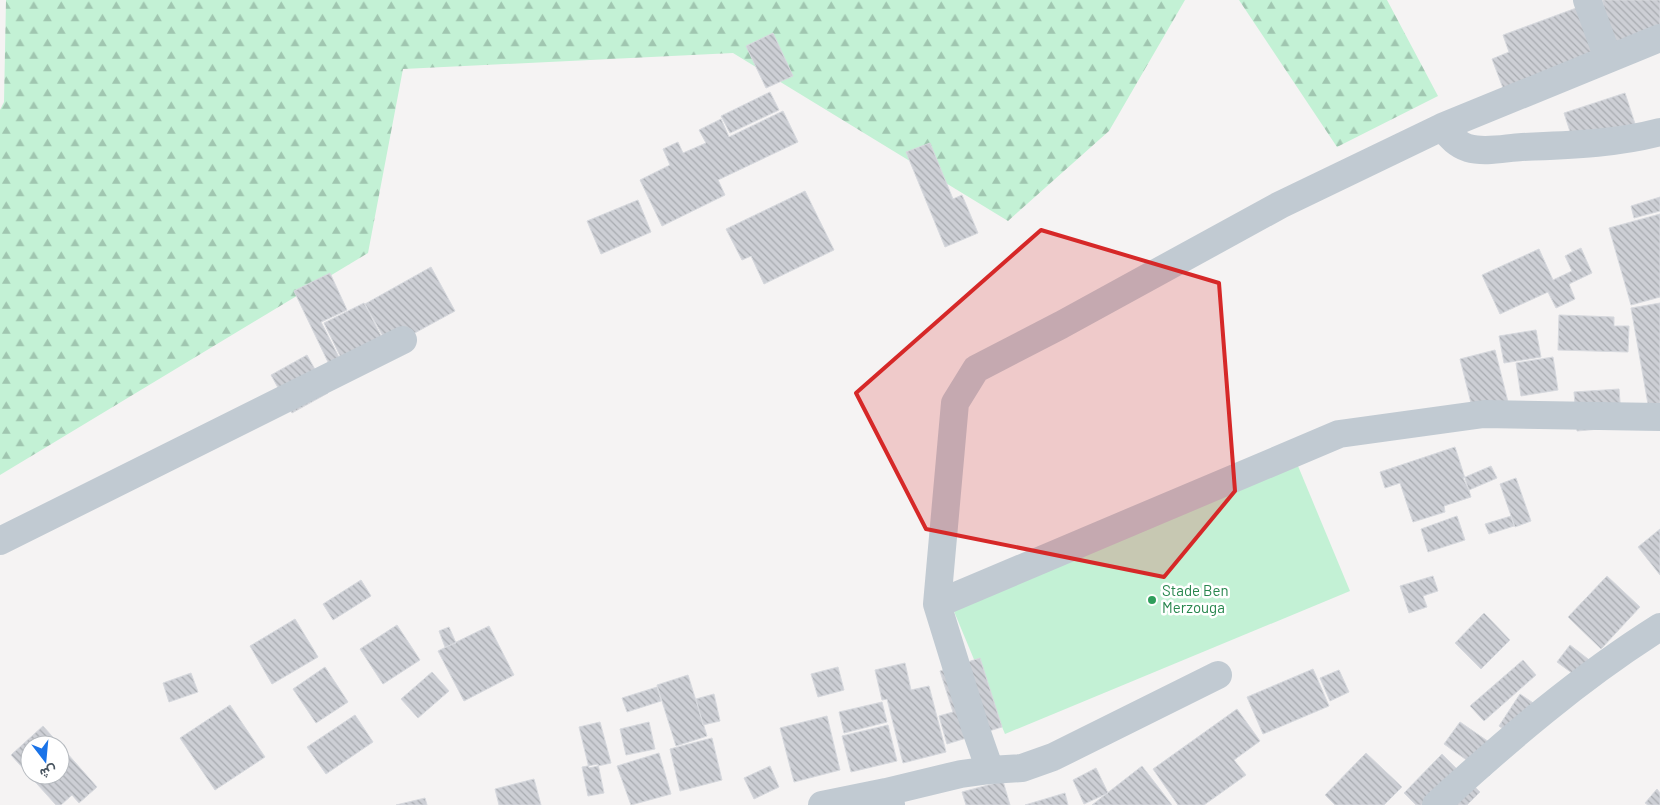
<svg xmlns="http://www.w3.org/2000/svg" width="1660" height="805" font-family="Barlow,Vazirmatn,sans-serif">
<style>
.green{fill:#c3f1d5}
.forest{fill:url(#forest-firs)}
.building{fill:url(#building-back-hatch);stroke:#d7d9de;fill-rule:evenodd}
.lines{fill:none;stroke-linecap:round;stroke-linejoin:round}
.minor{stroke:#c1cad2;stroke-width:28}
.marked{fill:#d62828;fill-opacity:0.2;stroke:#d62828;stroke-width:4;stroke-linejoin:round}
.leisure-dot{fill:#2e9e5b;stroke:#fff;stroke-width:2}
.labels{text-anchor:middle;stroke-width:5;stroke-linejoin:round;paint-order:stroke}
.leisure-label{font-size:15px;fill:#27864d;stroke:#fff;text-anchor:start}
</style>
<defs>
<pattern id="forest-firs" width="22" height="20" patternUnits="userSpaceOnUse" patternTransform="scale(1.25)"><rect width="22" height="20" fill="#c3f1d5"/><path d="M5 1l3.5 6h-7zM16 11l3.5 6h-7z" fill="#a0c6b0"/></pattern>
<pattern id="building-back-hatch" width="6" height="6" patternUnits="userSpaceOnUse" patternTransform="scale(1.25)"><rect width="6" height="6" fill="#cdcfd5"/><path d="M-1 5l2 2M0 0l6 6M5-1l2 2" fill="none" stroke="#a8abb0"/></pattern>
</defs>
<rect width="100%" height="100%" fill="#f5f3f3"/>
<path class="green" d="M1298,466L1350,591L1005,734L953,609Z"/>
<path class="forest" d="M6,0H1185L1109,131L1008,221L733,53L403,69L368,253L0,475V110L4,102Z
M1239,0H1387L1438,96L1337,147Z"/>
<path class="building" d="M1602,0H1660V28L1614,46Z
M1579,7L1596,54L1503,88L1492,59L1509,52L1503,35Z
M773,33L793,76L766,88L746,46Z
M770,92L779,110L730,133L721,116Z
M1625,93L1638,133L1577,153L1564,113Z
M783,111L798,142L718,180L725,195L662,226L640,180L670,165L663,149L678,142L683,153L706,143L699,130L721,119L729,137Z
M930,143L953,199L962,195L978,233L945,247L906,152Z
M805,191L834,250L764,284L751,256L742,260L726,229Z
M1660,197V211L1634,218L1631,206Z
M638,200L651,232L601,254L587,221Z
M1660,214V297L1631,305L1609,228Z
M1581,248L1592,273L1569,284L1575,299L1556,308L1548,292L1500,314L1482,275L1539,249L1553,280L1572,271L1565,256Z
M431,267L455,311L389,347L365,304Z
M330,273L347,310L321,322L350,379L339,385L294,291Z
M364,303L391,355L350,376L324,323Z
M1660,303V420L1651,421L1631,308Z
M1559,315L1614,317V326H1629L1628,352L1558,350Z
M1536,330L1541,357L1504,363L1499,336Z
M1495,350L1509,406L1474,415L1460,359Z
M307,355L328,393L292,413L271,375Z
M1553,357L1558,390L1521,396L1516,363Z
M1619,389L1622,427L1577,431L1574,392Z
M1455,447L1471,497L1444,506L1445,512L1413,522L1400,483L1385,488L1380,472Z
M1491,466L1497,478L1469,490L1463,478Z
M1516,478L1531,521L1515,527L1500,484Z
M1457,516L1465,540L1428,552L1421,529Z
M1511,516L1514,526L1489,534L1485,524Z
M1660,529V575L1638,547Z
M1433,576L1438,591L1423,596L1427,607L1409,613L1400,586Z
M1607,576L1640,607L1601,649L1568,617Z
M361,580L371,596L333,620L323,604Z
M1484,613L1510,640L1481,669L1455,643Z
M295,619L318,657L272,684L250,646Z
M397,625L420,660L383,684L360,649Z
M489,626L514,675L464,701L438,651Z
M449,627L456,643L445,647L439,631Z
M1570,645L1597,666L1584,682L1557,662Z
M980,658L1002,727L947,744L939,716L953,712L940,671Z
M1523,660L1536,675L1484,721L1470,706Z
M905,663L911,690L929,686L946,752L903,763L887,699L882,700L875,670Z
M325,667L348,702L316,723L293,689Z
M838,667L844,690L818,697L811,674Z
M1313,669L1329,706L1263,734L1247,697Z
M1339,670L1349,692L1330,701L1320,678Z
M432,672L449,691L418,718L401,699Z
M191,673L198,692L169,702L163,683Z
M688,675L707,736L676,746L657,685Z
M657,687L661,701L627,712L622,698Z
M714,694L720,721L703,725L696,699Z
M1520,694L1545,711L1524,743L1499,726Z
M882,702L887,722L844,733L839,712Z
M230,705L265,757L215,790L180,738Z
M1237,709L1260,741L1234,760L1246,775L1204,805H1178L1153,769Z
M355,715L373,742L326,774L307,747Z
M827,716L840,770L794,782L780,728Z
M600,722L611,763L589,768L579,727Z
M649,722L655,749L626,755L620,729Z
M1460,722L1505,753L1489,776L1444,744Z
M888,725L897,761L851,772L842,736Z
M43,726L97,787L79,803L72,795L61,805H56L11,755ZM30,745H60V775H30Z
M712,738L722,780L680,791L670,749Z
M659,753L671,794L631,805L617,766Z
M1366,753L1402,787L1384,805H1335L1325,795Z
M1442,754L1480,792L1467,805H1416L1404,793Z
M598,764L604,793L588,796L582,767Z
M770,766L779,787L754,799L744,778Z
M1142,766L1172,805H1092Z
M1096,768L1108,793L1084,804L1073,780Z
M534,779L541,805H499L495,789Z
M1003,781L1010,805H966L962,792Z
M1657,789L1660,793V805H1648L1645,803Z
M1065,793L1068,805H1025Z
M425,798L427,805H396Z"/>
<g class="lines">
<path class="minor" d="M1587,0L1608,58
M1442,127C1450,136 1456,144 1468,148C1485,153 1505,148 1522,147C1568,145 1615,144 1660,132
M0,541L403,340
M937,604L1339,434L1484,414L1660,417
M990,770L1022,768L1053,757L1218,675
M886,792L961,774L990,770L975,727L937,604L955,403L976,369L1061,325L1280,205L1442,127L1660,38
M822,805L886,792L891,805
M1436,805C1506,741 1579,678 1660,627"/>
</g>
<path class="marked" d="M1041,230L1219,283L1235,491L1164,577L926,529L856,393Z"/>
<circle class="leisure-dot" cx="1152" cy="600" r="5"/>
<g class="labels">
<g class="leisure-label">
<text x="1162" y="596">Stade Ben<tspan x="1162" dy="17">Merzouga</tspan></text>
</g>
</g>
<g transform="translate(45 760) rotate(164)"><circle r="24" fill="#ffffff" stroke="#b7bbc0"/>
<path d="M0-4L9 19L0 12L-9 19Z" fill="#1a73e8"/>
<text y="-8" font-size="14" font-weight="bold" text-anchor="middle" fill="#4a5661">ش</text>
</g>
</svg>
